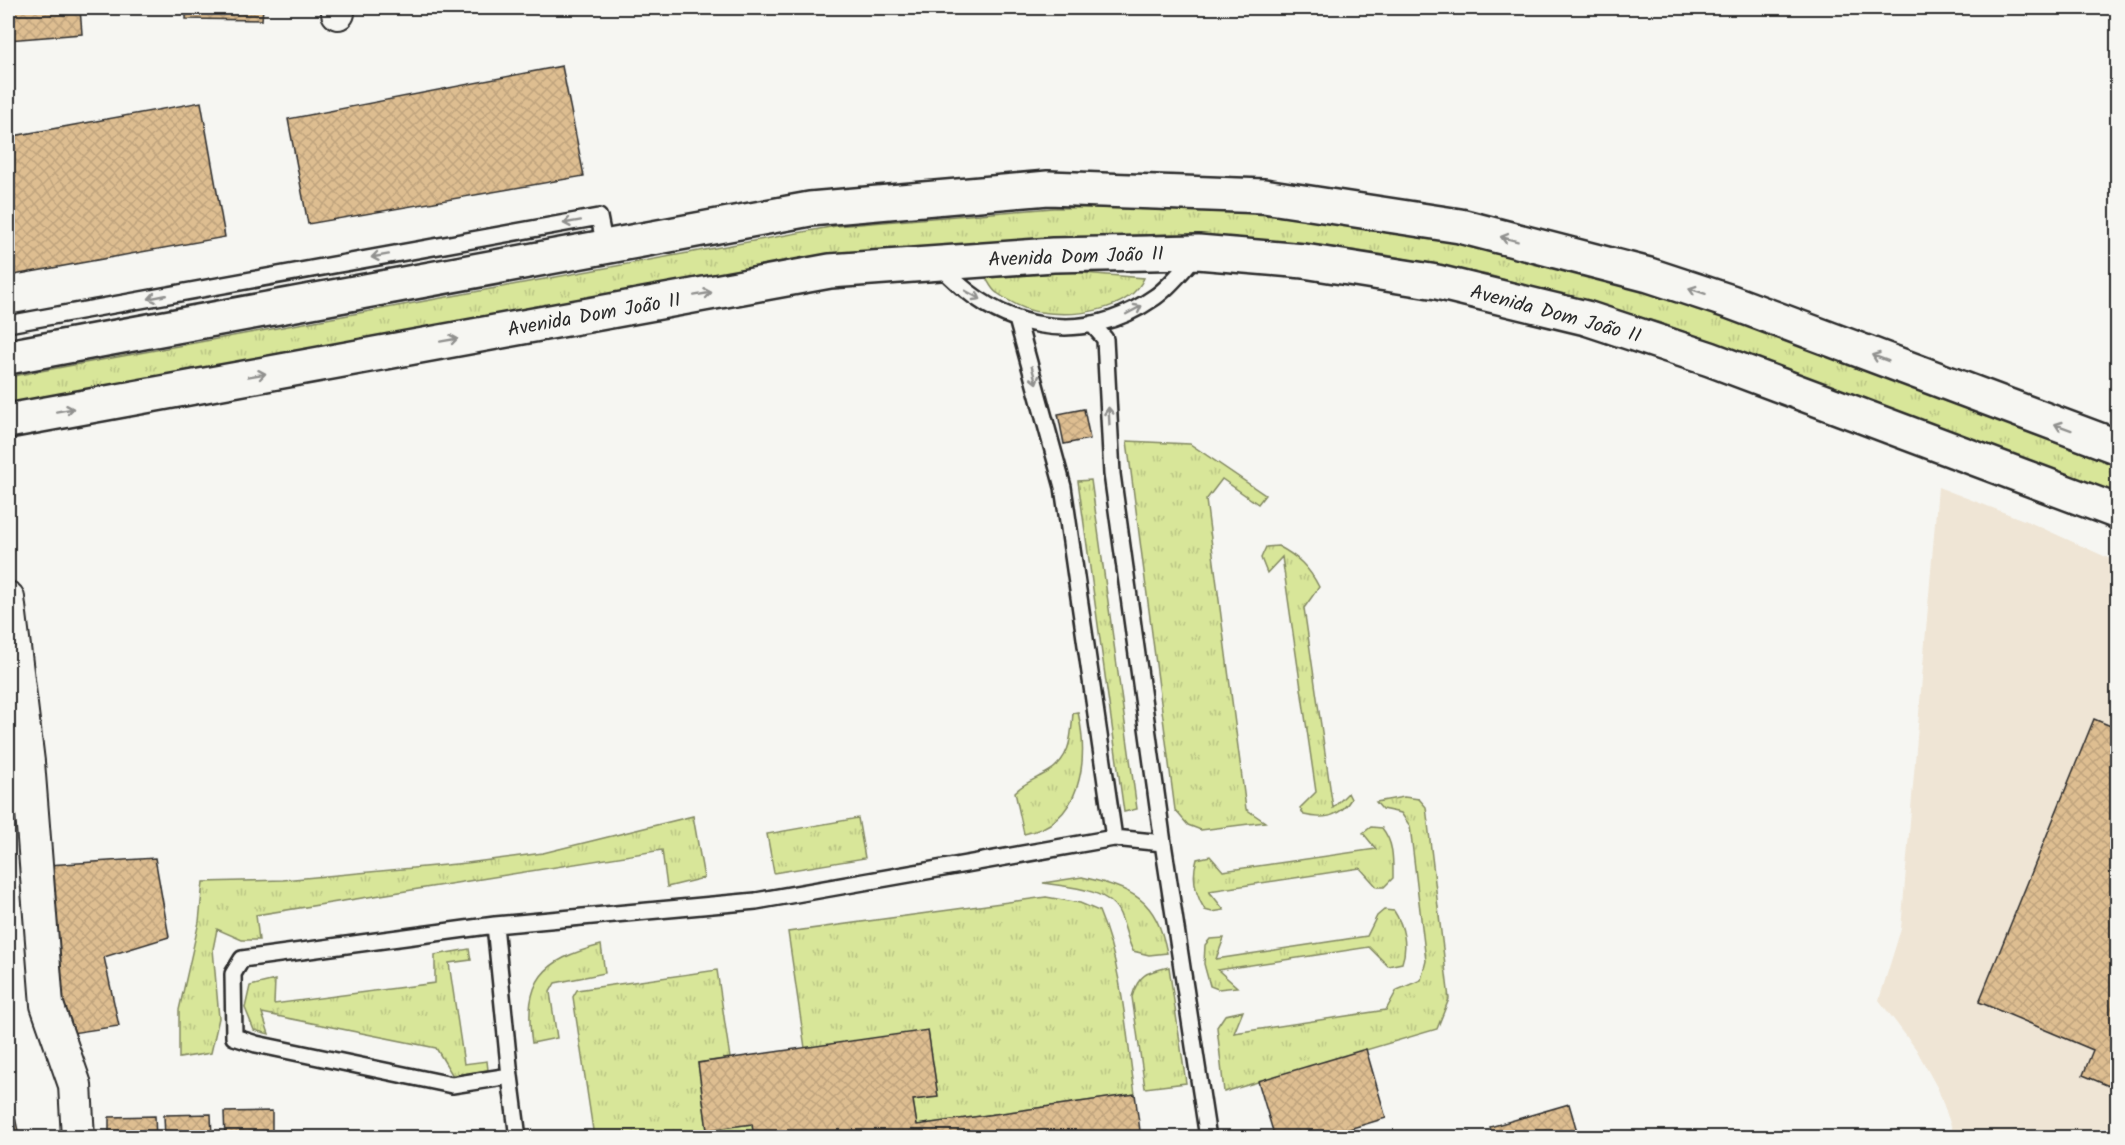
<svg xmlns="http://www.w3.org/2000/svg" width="2125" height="1145" font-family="Kalam,sans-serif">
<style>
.built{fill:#efe5d5}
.grass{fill:url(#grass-tufts);stroke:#828862;stroke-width:1.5}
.building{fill:url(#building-cross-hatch);stroke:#2b2b2b;stroke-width:1.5}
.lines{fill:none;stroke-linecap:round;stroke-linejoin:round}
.service-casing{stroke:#2b2b2b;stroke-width:20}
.minor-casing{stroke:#2b2b2b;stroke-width:36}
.secondary-casing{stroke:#2b2b2b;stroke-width:38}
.service{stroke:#f6f6f2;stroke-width:15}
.minor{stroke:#f6f6f2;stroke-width:32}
.secondary{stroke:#f6f6f2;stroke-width:33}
.oneway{stroke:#90908e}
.labels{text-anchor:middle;stroke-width:4.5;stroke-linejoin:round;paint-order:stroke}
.street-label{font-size:20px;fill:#2b2b2b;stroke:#f6f6f2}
</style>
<defs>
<pattern id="grass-tufts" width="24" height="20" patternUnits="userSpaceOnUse" patternTransform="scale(1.5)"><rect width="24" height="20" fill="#d8e699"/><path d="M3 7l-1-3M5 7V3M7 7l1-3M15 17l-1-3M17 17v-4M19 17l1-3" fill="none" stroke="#bac584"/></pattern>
<pattern id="building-cross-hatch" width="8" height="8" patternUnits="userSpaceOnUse" patternTransform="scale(1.5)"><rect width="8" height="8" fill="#debe91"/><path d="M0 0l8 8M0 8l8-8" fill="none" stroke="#bfa37d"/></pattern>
</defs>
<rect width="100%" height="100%" fill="#f6f6f2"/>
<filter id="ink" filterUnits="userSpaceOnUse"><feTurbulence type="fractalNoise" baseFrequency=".0167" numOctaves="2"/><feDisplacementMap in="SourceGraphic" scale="12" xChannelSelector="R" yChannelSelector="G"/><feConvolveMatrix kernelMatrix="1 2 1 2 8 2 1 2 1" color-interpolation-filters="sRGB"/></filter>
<g filter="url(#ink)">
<path class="built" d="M1938,487L2029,522L2117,562V1137H1955L1938,1089L1916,1049L1879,1000L1901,929Z"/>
<path class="grass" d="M1172,207C1279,216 1386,224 1491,248C1705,298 1913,388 2117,466L2118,494L1661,323L1580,300L1488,275L1386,255L1297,242L1173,234L1050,238L842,256L8,407V377L836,226L1053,208Z
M1071,272L1144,278C1129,312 1073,317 1040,312C1026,311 1008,301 997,293C992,290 989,283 986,278Z
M1127,441L1190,444L1265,495L1258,504L1222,479L1206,500L1246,809L1265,822L1201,830L1188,825L1175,810Z
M1091,480L1137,809L1124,812L1078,481Z
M1278,546C1297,556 1309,567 1319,587L1304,608L1333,808L1348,793L1351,799C1340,817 1324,820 1304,815L1300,808L1316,792L1282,557L1267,573L1261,558L1266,547Z
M1078,712C1089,761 1082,823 1024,834L1015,792C1025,782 1036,779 1048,772C1071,759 1071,736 1073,713Z
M1404,797L1419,799L1426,807L1449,999L1437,1029L1224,1092L1217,1027L1225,1015L1243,1011L1234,1033L1386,1010L1397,990L1421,980L1426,961L1410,826L1401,813L1382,809L1376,802Z
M693,816L704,878L667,887L662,850L256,915L259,940H242L217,929L213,949L219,1018L211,1053L179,1058V1010L199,922L203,882L283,880L467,863L543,853Z
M858,818L865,858L774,873L767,834Z
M1371,827L1382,828C1394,843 1393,860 1393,878L1384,887H1377L1360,868L1209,891L1224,910L1212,912L1205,910C1195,894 1191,878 1197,859L1210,856L1223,871L1376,849L1363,833Z
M1082,877C1133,889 1156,898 1167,953L1149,955L1133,951C1127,939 1125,926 1120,914C1109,888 1067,887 1043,883Z
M1046,897L1080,903L1099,911C1123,968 1126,1034 1135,1094L917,1125L913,1100L938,1096L928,1031L805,1048L788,932Z
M1384,910L1394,911C1404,926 1408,946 1402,963L1388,966L1369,947L1218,970L1237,987L1218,989L1210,986L1204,964L1205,945L1210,939L1224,938L1216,959L1367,936L1377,916Z
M601,945L605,973L555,983L550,992L557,1038L532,1043C523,980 542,960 601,945Z
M469,949L471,960L449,963L464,1064L487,1061L488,1070L453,1076L436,1048L262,1013L269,1034L254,1030L245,1008L250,986L275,980L274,1004L435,983V955Z
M1169,967L1186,1083L1145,1088L1132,997C1138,974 1147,972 1169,967Z
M717,970L730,1058L698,1063L707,1130L752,1124L754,1137H594L573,997L577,990Z"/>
<path class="building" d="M8,8H80L82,34L8,40Z
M186,8H263L262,20L186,19Z
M562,66L584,176L308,224L288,119Z
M201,102L225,237L8,276V137Z
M1084,409L1090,439L1064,444L1058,414Z
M2094,719L2118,729V1066L2109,1086L2083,1075L2093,1050L1979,1002Z
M155,858L169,937L104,957L119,1026L65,1034L48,865Z
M928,1030L938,1097L913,1100L917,1125L1135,1094L1141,1138H754L752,1124L707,1130L698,1063Z
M928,1030L938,1097L913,1100L917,1125L1135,1094L1141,1138H754L752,1124L707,1130L698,1063Z
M1366,1049L1386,1118L1319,1138H1275L1258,1081Z
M8,1084L18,1131L8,1134Z
M1569,1104L1579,1138H1493L1490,1127Z
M272,1111V1138H225L224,1112Z
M211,1114L212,1138H165L164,1115Z
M155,1116L156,1138H109V1117Z
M1470,1132L1472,1138H1452Z"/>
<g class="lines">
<g class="service-casing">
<path id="service" d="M939,264C996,330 1081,349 1155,297C1171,286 1184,268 1197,254
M1017,319L1063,487L1114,838
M8,324L599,217L605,247
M1092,324L1105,339L1112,474L1163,843L1208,1138
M495,925L510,1076
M518,1138L510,1076L452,1085L256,1044L234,1037L233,974L242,959L495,925L756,901L1114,838L1163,843"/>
</g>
<g class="minor-casing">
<path id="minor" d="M338,13V8
M8,598L28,762L47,1005L75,1085L78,1138"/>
</g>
<g class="secondary-casing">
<path id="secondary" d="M8,357L810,209L1048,188L1264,196L1460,226L1649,275L1731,302L2118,447
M8,421L830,271L1053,255L1198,252L1304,261L1437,282L1586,318L1710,359L2118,512"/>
</g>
<use href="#service" class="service"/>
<use href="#minor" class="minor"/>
<use href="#secondary" class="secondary"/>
</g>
<defs><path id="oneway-shaft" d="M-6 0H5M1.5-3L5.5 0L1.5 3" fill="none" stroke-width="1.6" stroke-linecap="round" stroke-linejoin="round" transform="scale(1.5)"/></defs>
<g class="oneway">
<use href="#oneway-shaft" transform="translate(572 222) rotate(170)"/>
<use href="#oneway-shaft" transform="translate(1509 239) rotate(-165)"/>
<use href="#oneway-shaft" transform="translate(380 256) rotate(170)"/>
<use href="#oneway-shaft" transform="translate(1697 291) rotate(-162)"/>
<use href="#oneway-shaft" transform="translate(703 294) rotate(-10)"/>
<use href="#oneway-shaft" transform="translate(973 295) rotate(29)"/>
<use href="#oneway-shaft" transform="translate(157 297) rotate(169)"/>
<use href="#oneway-shaft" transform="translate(1134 310) rotate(-28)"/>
<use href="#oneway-shaft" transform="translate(449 340) rotate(-10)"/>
<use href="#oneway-shaft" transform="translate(1880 358) rotate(-159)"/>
<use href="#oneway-shaft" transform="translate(257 375) rotate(-10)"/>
<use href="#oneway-shaft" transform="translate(1034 375) rotate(75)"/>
<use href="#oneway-shaft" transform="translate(65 410) rotate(-10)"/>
<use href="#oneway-shaft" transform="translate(1109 416) rotate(-93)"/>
<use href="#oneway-shaft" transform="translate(2063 427) rotate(-160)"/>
</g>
</g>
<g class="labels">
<g class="street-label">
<text transform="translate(1076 256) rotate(-2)" y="7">Avenida Dom João II</text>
<text transform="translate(1556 313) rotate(15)" y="7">Avenida Dom João II</text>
<text transform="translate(594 314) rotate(-10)" y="7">Avenida Dom João II</text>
</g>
</g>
<rect width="2125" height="1145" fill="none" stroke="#f6f6f2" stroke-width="30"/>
<rect x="15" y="15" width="2095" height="1115" fill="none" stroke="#2b2b2b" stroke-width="2" filter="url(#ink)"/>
</svg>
